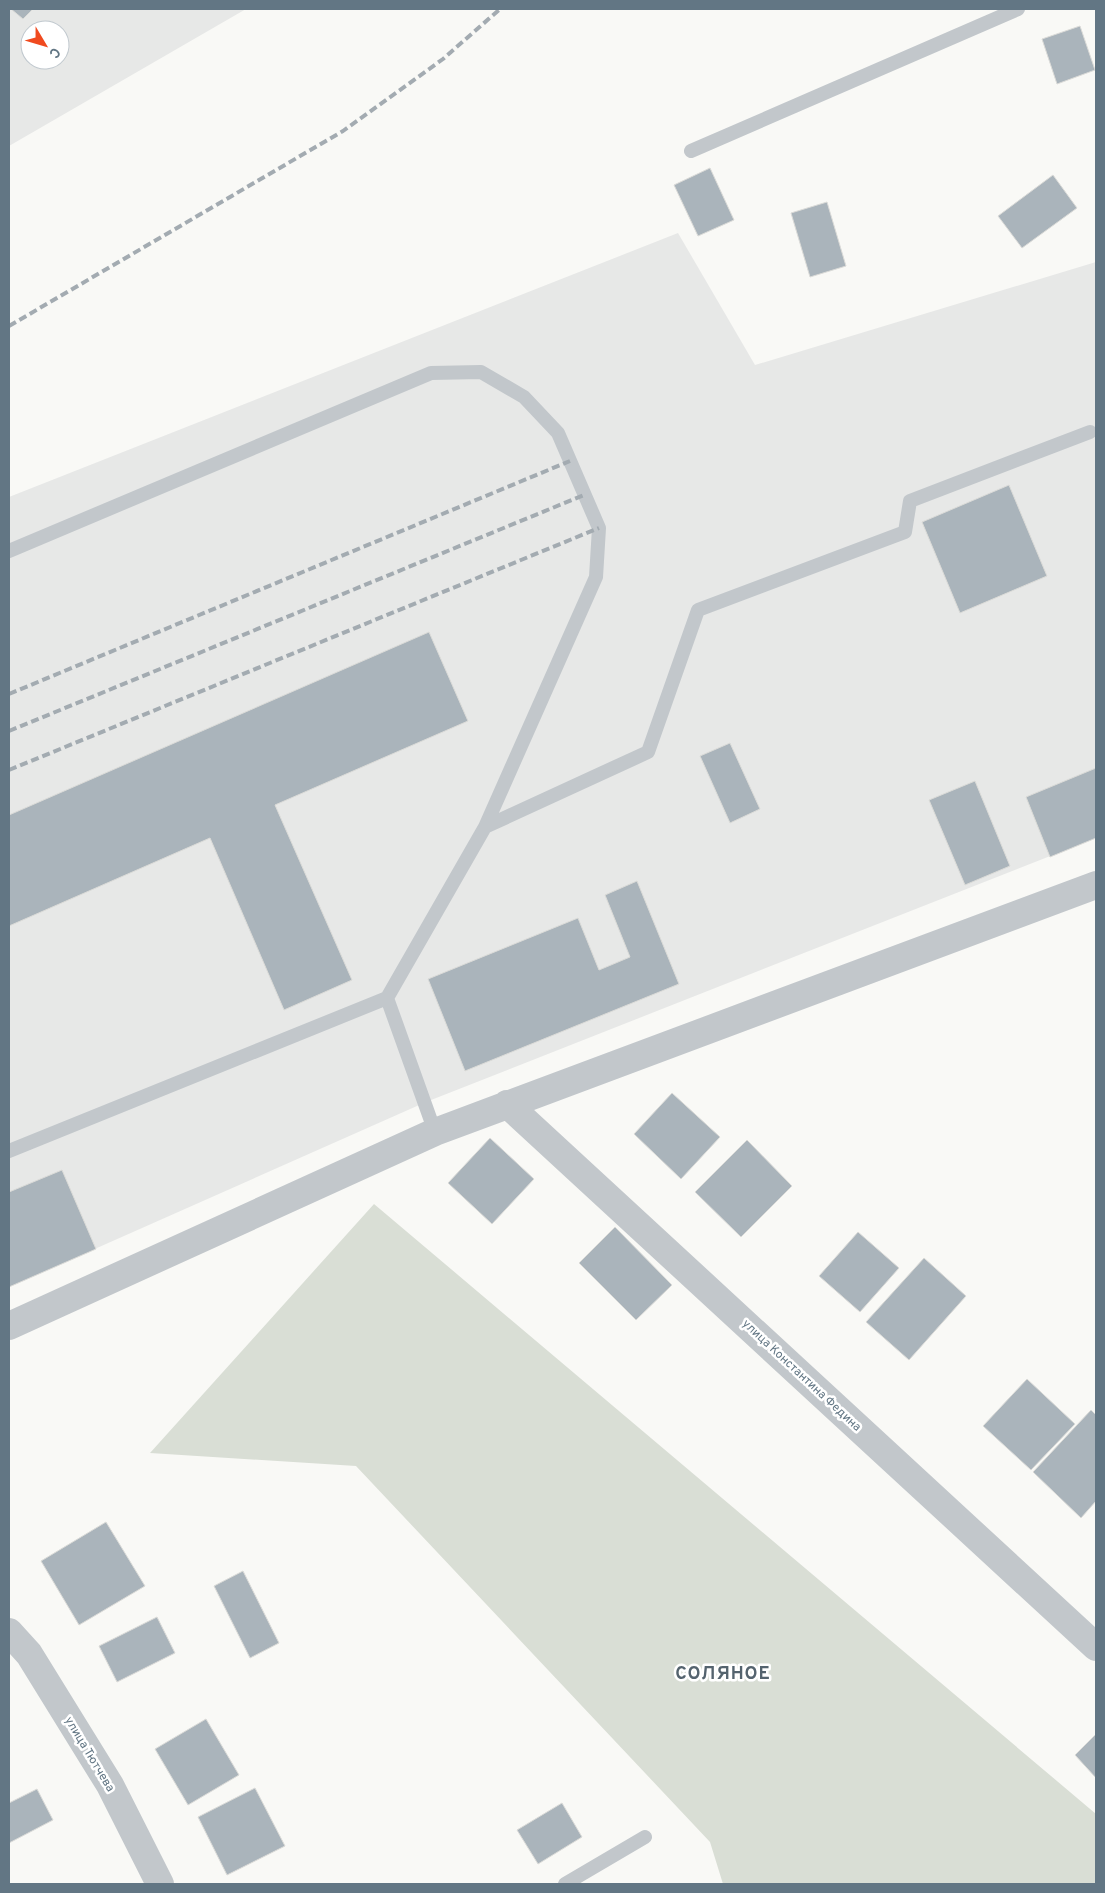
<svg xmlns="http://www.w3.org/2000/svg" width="1105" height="1893" font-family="Overpass,sans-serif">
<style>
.built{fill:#e7e8e7;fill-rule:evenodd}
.green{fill:#d9ded5}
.building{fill:#aab4bb;stroke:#dbdbd8}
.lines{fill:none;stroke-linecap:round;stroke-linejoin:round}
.service{stroke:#c2c7cb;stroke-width:14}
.minor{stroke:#c2c7cb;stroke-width:28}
.rail{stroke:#a3abb1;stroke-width:4;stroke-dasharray:8 4;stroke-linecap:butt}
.labels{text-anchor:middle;stroke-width:5;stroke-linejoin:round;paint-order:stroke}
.street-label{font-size:12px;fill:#627684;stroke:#fff}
.district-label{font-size:18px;font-weight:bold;letter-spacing:1px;fill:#54636e;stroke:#fff}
</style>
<rect width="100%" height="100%" fill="#f9f9f6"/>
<path class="built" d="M9,9H246L9,146ZM30,30H60V60H30Z
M678,233L755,365L1096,262V838L426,1102L9,1287V497Z"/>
<path class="green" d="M374,1204L1096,1814V1884H723L710,1842L356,1466L150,1453Z"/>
<path class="building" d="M11,9H33L23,19Z
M1080,26L1095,70L1057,84L1042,39Z
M710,168L734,220L698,236L674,185Z
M1053,175L1077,208L1022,248L998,216Z
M827,202L846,266L810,277L791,213Z
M1009,485L1047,576L960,613L922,522Z
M429,632L468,721L275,805L352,980L284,1010L210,838L9,926V815Z
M730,743L760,809L730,823L700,756Z
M1096,768V838L1050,857L1026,797Z
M975,781L1010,866L965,885L929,800Z
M637,881L679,984L465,1071L428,979L578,918L599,970L630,957L605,895Z
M672,1093L720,1137L681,1179L634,1134Z
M490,1138L534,1179L492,1224L448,1183Z
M747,1140L792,1186L741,1237L695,1192Z
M62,1170L96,1249L9,1287V1192Z
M615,1227L672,1285L636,1320L579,1263Z
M858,1232L899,1268L860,1312L819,1276Z
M924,1258L966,1296L909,1360L866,1322Z
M1027,1379L1075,1424L1031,1470L983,1426Z
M1091,1410L1096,1415V1501L1081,1518L1033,1472Z
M106,1522L145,1586L79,1625L41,1561Z
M243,1571L279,1643L250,1658L214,1586Z
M157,1617L175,1653L117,1682L99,1646Z
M206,1719L239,1775L188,1805L155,1749Z
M1096,1734V1778L1075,1755Z
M255,1788L285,1846L227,1875L198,1817Z
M37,1789L53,1820L9,1843V1803Z
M562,1803L582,1837L538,1864L517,1830Z"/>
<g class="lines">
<path class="service" d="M691,151L1018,9
M9,551L431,373L481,372L524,397L558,433L599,528L596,577L485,827L387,998L435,1132
M485,827L648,752L698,610L905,532L910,501L1090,432
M9,1151L387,998
M565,1884L645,1837"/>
<path class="minor" d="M507,1104L1096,1647
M9,1326L435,1132L1096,885
M9,1632L29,1654L110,1785L160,1884"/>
<path class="rail" d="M9,326L343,131L443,59L500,9
M9,694L570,461
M9,731L584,495
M9,770L599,528"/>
</g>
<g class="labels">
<g class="street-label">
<text transform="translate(802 1375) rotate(43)" y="4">улица Константина Федина</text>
<text transform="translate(90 1754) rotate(59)" y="4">улица Тютчева</text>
</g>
<g class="district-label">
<text x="723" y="1679">СОЛЯНОЕ</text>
</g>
</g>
<rect width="1105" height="1893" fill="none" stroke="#627684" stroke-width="20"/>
<g transform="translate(45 45) rotate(128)"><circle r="24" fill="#ffffff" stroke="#c0c8ce"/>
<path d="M0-4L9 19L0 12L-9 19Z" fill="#f04a1f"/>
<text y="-8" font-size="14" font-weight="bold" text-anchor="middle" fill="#627684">С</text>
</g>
</svg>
